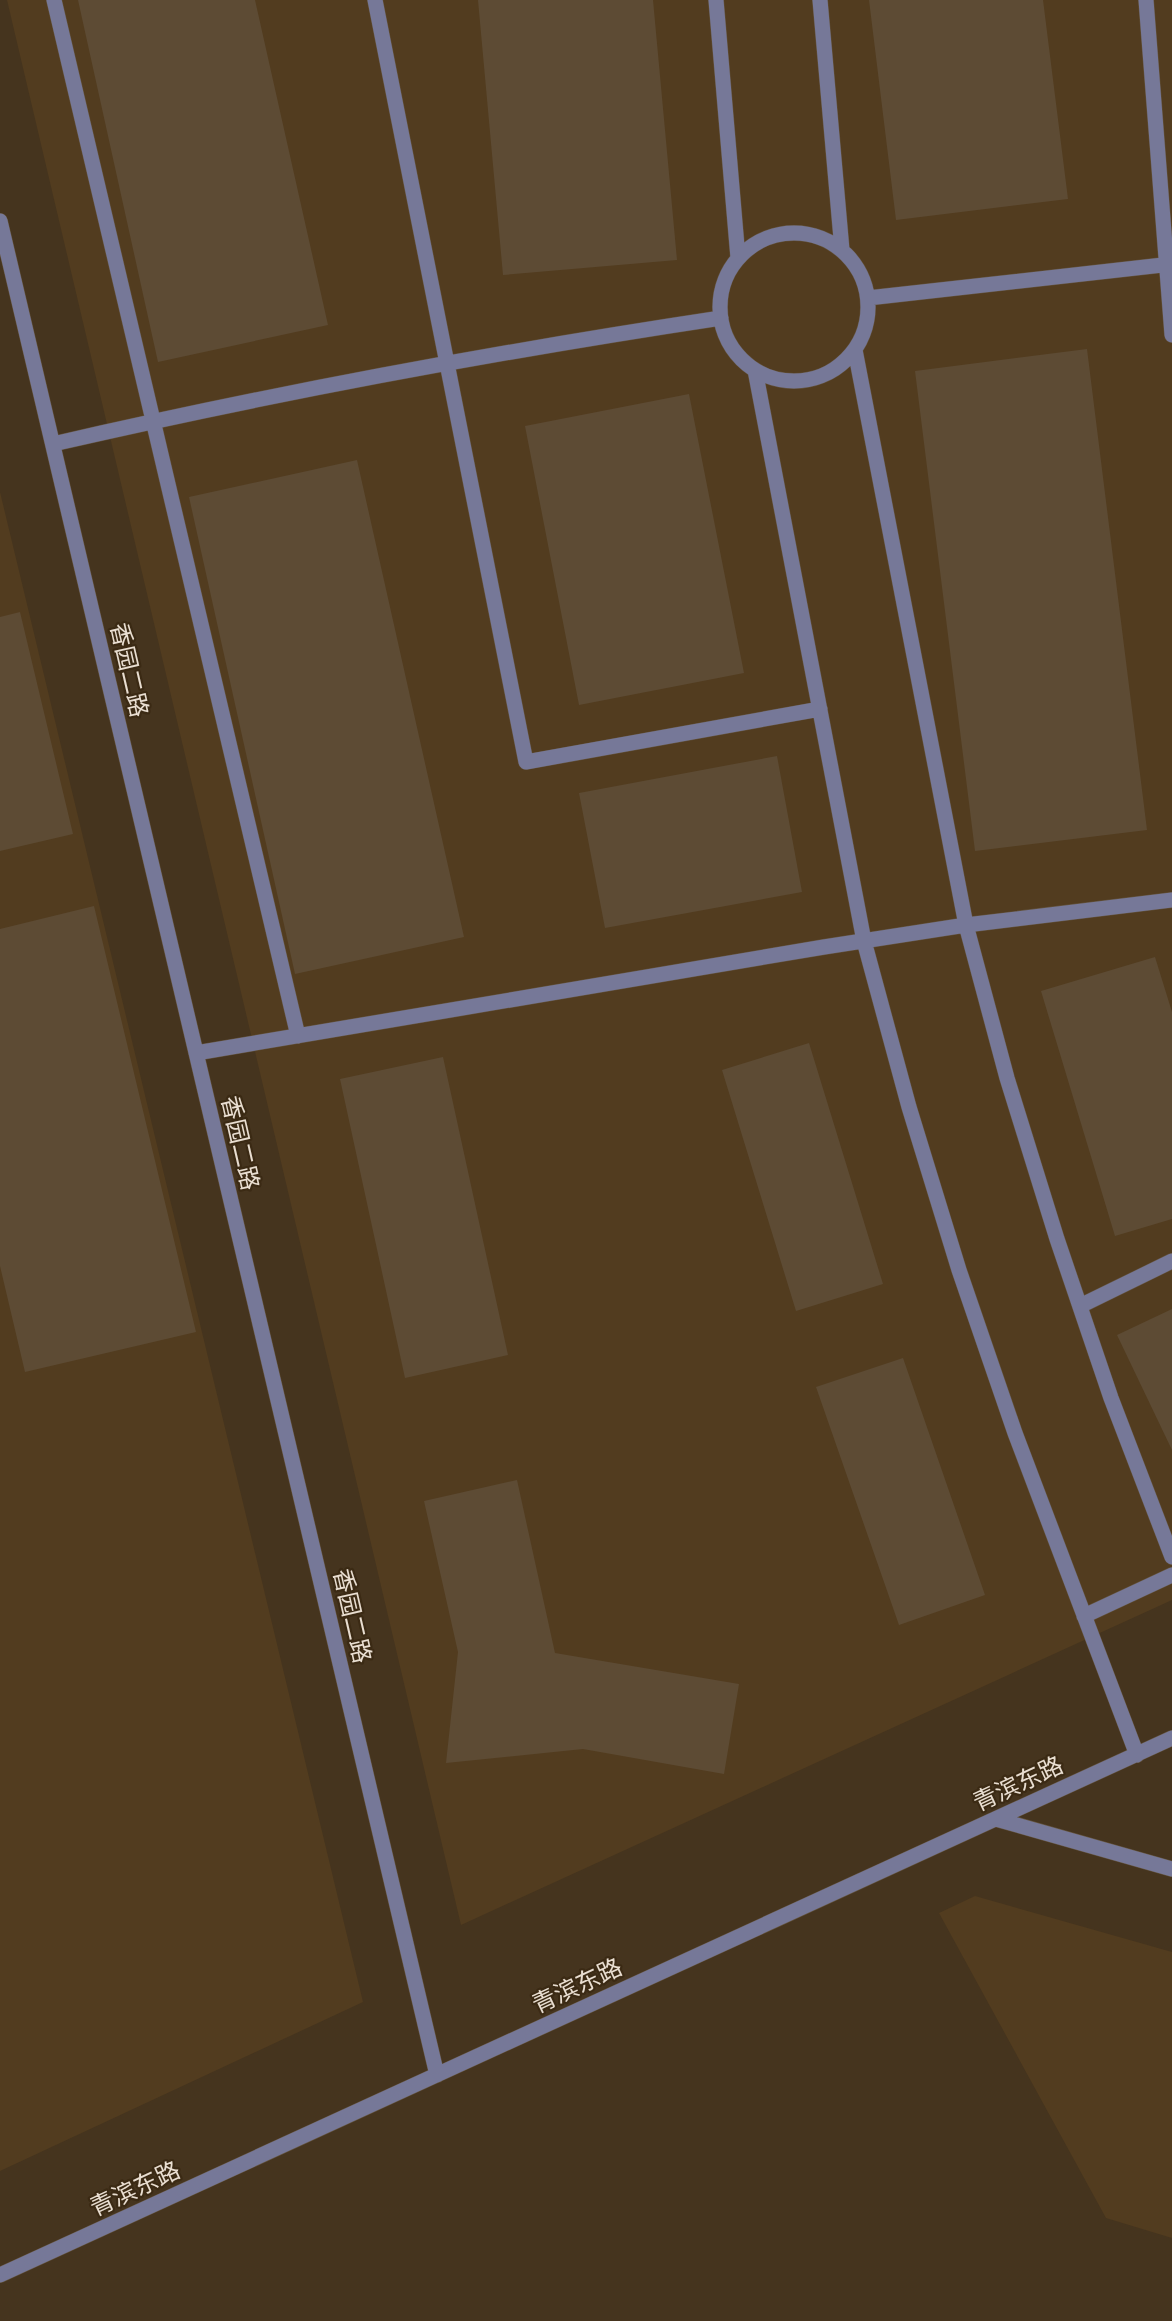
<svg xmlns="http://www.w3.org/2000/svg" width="1172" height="2321" font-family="Jost,'Noto Sans SC',sans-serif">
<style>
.built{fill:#523c1f}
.building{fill:#5d4b34}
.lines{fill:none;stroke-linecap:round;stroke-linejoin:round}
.minor-casing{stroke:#63533e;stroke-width:16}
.minor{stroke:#767898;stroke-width:15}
.labels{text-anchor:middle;stroke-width:4.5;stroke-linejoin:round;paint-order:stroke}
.street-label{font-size:24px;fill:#e9ded1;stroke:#3b2a14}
</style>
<rect width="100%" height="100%" fill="#45341e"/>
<path class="built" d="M7,0H1172V1600L461,1925Z
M0,492L363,2002L0,2171Z
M975,1896L1172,1952V2238L1106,2218L939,1913Z"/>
<path class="building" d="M78,0H255L328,325L158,362Z
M478,0H653L677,260L503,275Z
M869,0H1043L1068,199L896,220Z
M1087,349L1147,830L975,851L915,371Z
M689,394L744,673L579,705L525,426Z
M357,460L464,937L295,974L189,497Z
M20,612L73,834L0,851V617Z
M777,756L802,892L605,928L579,793Z
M94,906L196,1332L25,1372L0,1266V929Z
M1155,957L1172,1012V1219L1115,1236L1041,991Z
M809,1043L883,1284L796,1311L722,1070Z
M443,1057L508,1355L405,1378L340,1079Z
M1172,1309V1450L1117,1335Z
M903,1358L985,1595L899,1625L816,1387Z
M517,1480L555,1653L739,1684L724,1774L583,1749L446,1763L458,1652L424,1501Z"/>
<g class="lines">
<g class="minor-casing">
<path id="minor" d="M54,0L298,1036
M375,0L526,762L820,709
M716,0L738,258
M820,0L842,250
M1146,0L1172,335
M0,221L437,2075
M720 307a74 74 0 1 1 148 0a74 74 0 1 1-148 0Z
M868,298L1172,264
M855,350L966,925L1007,1078L1057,1239L1111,1398L1172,1557
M755,370L864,941L909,1107L959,1270L1015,1433L1137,1755
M53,444C274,393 496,352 721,318
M196,1053L824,947L966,925L1172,900
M1080,1306L1172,1261
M1084,1616L1172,1575
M996,1819L1172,1869
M0,2275L1172,1738"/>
</g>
<use href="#minor" class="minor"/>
</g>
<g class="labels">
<g class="street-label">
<text transform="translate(129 670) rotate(77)" y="8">香园二路</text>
<text transform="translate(240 1143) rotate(77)" y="8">香园二路</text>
<text transform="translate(352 1616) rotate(77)" y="8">香园二路</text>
<text transform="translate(1018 1784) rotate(-25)" y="8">青滨东路</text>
<text transform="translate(577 1986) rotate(-25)" y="8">青滨东路</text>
<text transform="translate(135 2189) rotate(-25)" y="8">青滨东路</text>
</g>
</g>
</svg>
